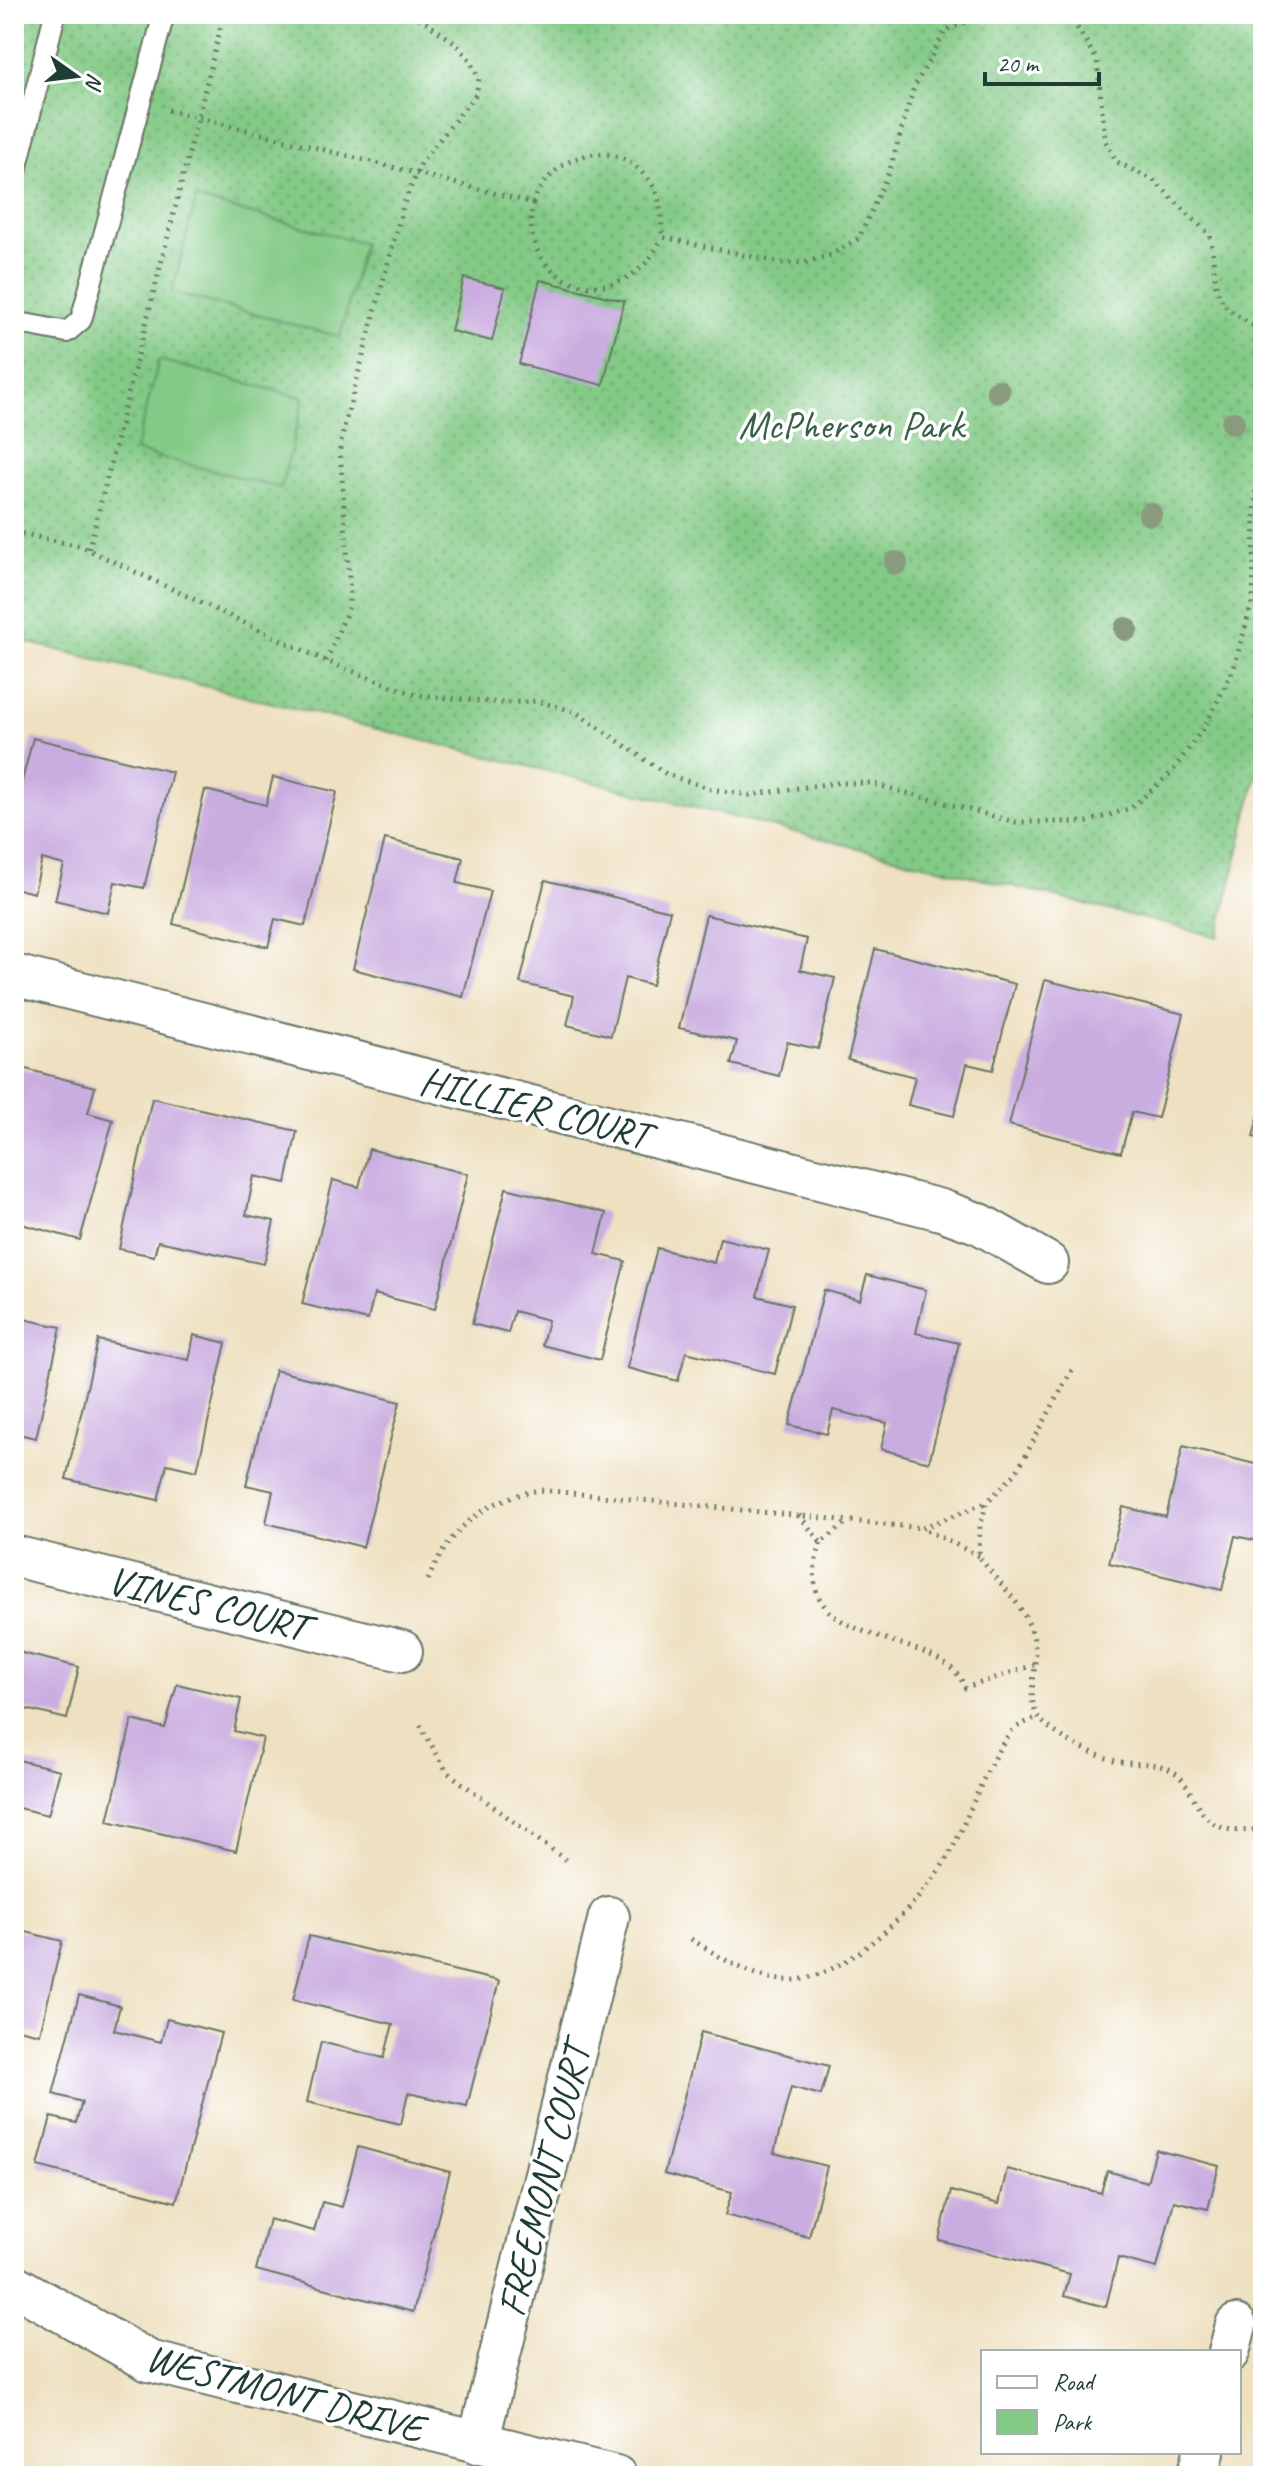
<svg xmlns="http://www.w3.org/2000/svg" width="1277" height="2490" font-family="Caveat,sans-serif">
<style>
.green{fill:url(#green-dots);stroke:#51845d;stroke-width:2}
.pitch{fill:#83ca86;stroke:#51845d;stroke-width:2}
.building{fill:#caade0}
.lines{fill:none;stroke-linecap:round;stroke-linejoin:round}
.lane-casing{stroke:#677665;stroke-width:24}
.street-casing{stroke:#677665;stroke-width:44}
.path{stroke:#677665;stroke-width:5;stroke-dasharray:2 6;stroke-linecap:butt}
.lane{stroke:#fff;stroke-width:20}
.street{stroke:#fff;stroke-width:40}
.tree{fill:#8a9a7e}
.labels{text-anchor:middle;stroke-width:7;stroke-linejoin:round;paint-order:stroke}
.park-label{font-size:40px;fill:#386048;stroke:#fff}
.street-label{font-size:40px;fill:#1f3d34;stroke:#fff}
</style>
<defs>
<pattern id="green-dots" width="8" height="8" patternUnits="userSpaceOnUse" patternTransform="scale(2)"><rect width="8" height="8" fill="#83ca86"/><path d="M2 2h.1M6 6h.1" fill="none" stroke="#6ba56e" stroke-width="1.8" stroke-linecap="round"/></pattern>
</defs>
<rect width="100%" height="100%" fill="#fff"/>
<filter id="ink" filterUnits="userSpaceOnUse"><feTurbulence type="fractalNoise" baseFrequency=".0125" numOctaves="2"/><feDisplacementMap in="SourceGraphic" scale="16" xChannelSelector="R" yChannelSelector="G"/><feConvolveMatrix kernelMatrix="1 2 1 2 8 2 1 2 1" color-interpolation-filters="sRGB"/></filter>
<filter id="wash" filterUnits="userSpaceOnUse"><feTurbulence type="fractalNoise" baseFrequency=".006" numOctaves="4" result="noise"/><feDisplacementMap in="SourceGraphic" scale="32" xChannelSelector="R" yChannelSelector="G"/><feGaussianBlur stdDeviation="1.8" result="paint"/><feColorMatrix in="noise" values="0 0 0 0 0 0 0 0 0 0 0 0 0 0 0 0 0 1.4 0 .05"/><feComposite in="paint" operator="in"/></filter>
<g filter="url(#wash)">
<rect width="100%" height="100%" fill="#eee0c0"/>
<path class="green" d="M14,14H1263V749L1218,937L14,639Z"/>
<path class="pitch" d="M196,199L363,243L340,337L172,292Z
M159,360L304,398L281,488L135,451Z"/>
<g id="blocks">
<path class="building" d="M464,278L505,288L492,341L451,331Z
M540,280L624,301L603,385L519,364Z
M33,738L172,772L144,888L115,882L108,913L55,900L64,865L42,859L34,893L14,888V812Z
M273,777L337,792L305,926L275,919L268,947L173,924L205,790L266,805Z
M385,839L463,858L457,883L490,891L463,997L353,969Z
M545,880L670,911L652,985L625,978L611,1036L567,1025L574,996L520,983Z
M706,915L807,939L800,970L835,978L818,1049L787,1042L779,1076L731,1064L737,1041L679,1028Z
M875,949L1015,984L993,1070L967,1064L954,1116L908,1105L915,1077L848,1060Z
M1045,980L1184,1014L1158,1118L1132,1112L1121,1153L1009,1125Z
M14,1066L95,1087L88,1113L113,1120L80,1240L14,1222Z
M152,1098L297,1131L286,1183L254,1176L246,1215L274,1221L264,1264L158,1241L154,1256L119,1249Z
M1262,1102H1263V1139L1253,1137Z
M369,1149L468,1174L435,1309L374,1294L368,1320L302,1304L333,1180L359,1187Z
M506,1188L606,1213L596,1254L625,1261L600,1360L542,1345L548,1320L514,1311L508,1333L472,1324Z
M720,1238L769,1250L757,1296L792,1305L775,1374L686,1352L678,1381L627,1368L657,1248L714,1263Z
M867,1275L926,1290L916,1333L959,1343L929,1462L881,1449L887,1423L833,1410L827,1434L789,1425L824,1290L860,1300Z
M14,1317L61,1327L36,1438L14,1433Z
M194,1335L226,1343L197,1471L167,1464L158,1500L66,1479L98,1340L189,1360Z
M275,1370L400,1402L363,1547L266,1523L273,1491L246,1485Z
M1183,1446L1263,1466V1542L1235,1536L1222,1590L1109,1563L1123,1507L1166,1517Z
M14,1651L79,1667L67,1719L18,1707L14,1719Z
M177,1684L241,1699L234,1731L263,1738L236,1851L108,1821L132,1720L165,1728Z
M14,1759L60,1770L48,1815L14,1807Z
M14,1929L62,1941L40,2034L14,2028Z
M309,1936L499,1981L467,2106L408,2093L401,2124L307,2102L321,2042L384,2058L393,2024L293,2000Z
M79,1995L120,2006L114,2030L161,2042L167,2019L221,2033L176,2202L38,2166L51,2117L76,2123L82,2102L53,2094Z
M701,2032L829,2066L821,2095L791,2087L774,2153L827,2166L809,2237L725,2215L732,2192L664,2174Z
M358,2147L450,2172L413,2312L256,2270L269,2219L314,2231L322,2202L342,2207Z
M1156,2150L1219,2166L1208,2209L1174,2201L1157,2268L1118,2258L1106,2307L1064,2296L1070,2274L939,2240L951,2191L999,2204L1007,2169L1101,2193L1107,2171L1147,2182Z"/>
</g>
</g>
<g filter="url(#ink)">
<use href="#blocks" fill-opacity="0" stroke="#677665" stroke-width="2"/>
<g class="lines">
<g class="lane-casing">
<path id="lane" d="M14,178L55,14
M14,322L67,332L81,320L164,14"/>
</g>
<g class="street-casing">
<path id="street" d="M14,975L941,1210L980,1224L1048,1263
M14,1556L402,1651
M14,2285L149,2361L616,2476
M1229,2352L1236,2325
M478,2443L609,1917
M1198,2476L1204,2452"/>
</g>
<path class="path" d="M1069,14L1097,60L1105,140L1117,162L1153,180L1210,235C1220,291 1204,302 1263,330
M168,110L533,203C552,155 611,134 647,178C662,194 661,216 662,237L781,263H804L831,255L859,238L889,172L914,87L946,30L986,14
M533,203C515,289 626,321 662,237
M14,532L80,546L326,661L416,695L503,703L537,701L576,712L666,774L711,789L749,795L834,783H870L1015,822H1087L1131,808L1172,772L1206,724L1234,668L1253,599L1256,476L1263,448
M89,549L224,14
M326,661L348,609L350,594L340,448L344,427L404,203L421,163L476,94L479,79L470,60L454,42L414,14
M1072,1370L1016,1473L987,1502L980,1526L979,1556C999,1586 1031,1608 1035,1648C1038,1669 1026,1695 1037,1715C1050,1735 1098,1758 1121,1762C1135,1765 1150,1762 1164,1767C1204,1780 1186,1844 1263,1828
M799,1515L821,1543L847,1522
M821,1543C780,1656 943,1623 965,1688L1034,1665
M979,1556L922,1528L986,1503
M428,1580C449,1529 486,1498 541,1490L922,1528
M420,1725L447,1772L567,1861
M691,1939C720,1957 749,1977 784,1980C841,1985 918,1906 945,1861C967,1826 986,1760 1012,1731C1018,1725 1030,1721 1038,1716"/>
<use href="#lane" class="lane"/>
<use href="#street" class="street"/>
</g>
<g class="tree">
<circle cx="998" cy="391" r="12"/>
<circle cx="1233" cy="423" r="12"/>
<circle cx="1150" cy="514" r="12"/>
<circle cx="896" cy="563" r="12"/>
<circle cx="1126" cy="629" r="12"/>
</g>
</g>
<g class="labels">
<g class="park-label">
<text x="851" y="438">McPherson Park</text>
</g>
<g class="street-label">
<text transform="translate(535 1107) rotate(14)" y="14">HILLIER COURT</text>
<text transform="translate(208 1603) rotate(14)" y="14">VINES COURT</text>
<text transform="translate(543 2180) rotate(-76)" y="14">FREEMONT COURT</text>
<text transform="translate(285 2392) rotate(15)" y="14">WESTMONT DRIVE</text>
</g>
</g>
<rect width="1277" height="2490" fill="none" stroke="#fff" stroke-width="48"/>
<rect x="981" y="2350" width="260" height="104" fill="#ffffff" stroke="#a5b1ae" stroke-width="2"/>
<rect x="997" y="2376" width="40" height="12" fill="#ffffff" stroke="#a5b1ae" stroke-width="2"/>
<text x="1053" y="2390" font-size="24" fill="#1f3d34">Road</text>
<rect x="997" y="2410" width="40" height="24" fill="#83ca86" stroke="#a5b1ae" stroke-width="2"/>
<text x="1053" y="2430" font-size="24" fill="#1f3d34">Park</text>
<g transform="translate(76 76) rotate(104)" stroke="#ffffff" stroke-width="6" paint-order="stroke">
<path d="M0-6L14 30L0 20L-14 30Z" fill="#1f3d34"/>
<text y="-12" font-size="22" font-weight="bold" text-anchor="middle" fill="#1f3d34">N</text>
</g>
<path d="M985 72v12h114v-12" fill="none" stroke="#1f3d34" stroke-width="4"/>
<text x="997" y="72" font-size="24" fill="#1f3d34" stroke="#ffffff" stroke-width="6" paint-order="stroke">20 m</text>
</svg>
